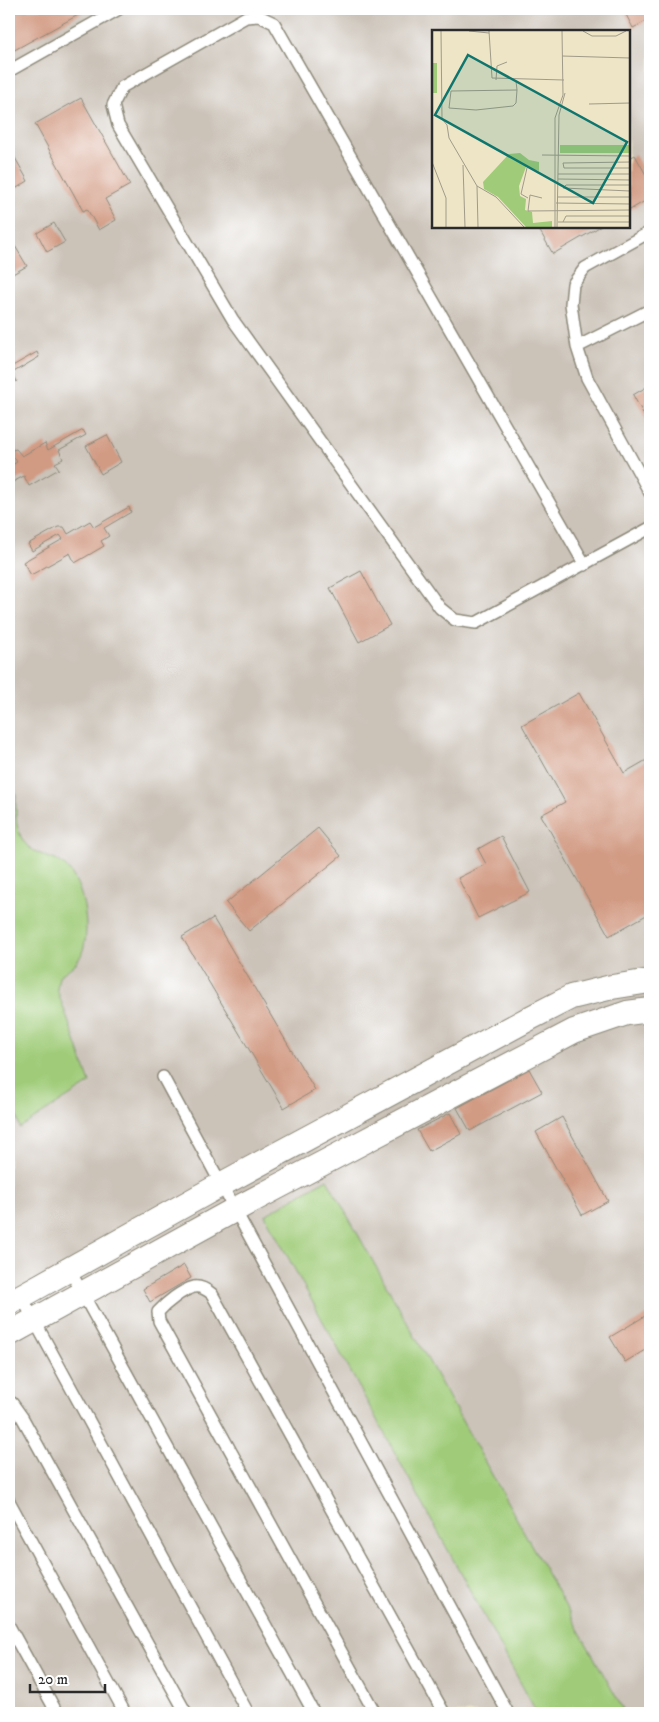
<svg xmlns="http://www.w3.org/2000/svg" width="659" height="1722" font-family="'IM FELL DW Pica',serif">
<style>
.industrial{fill:#cbc2b8;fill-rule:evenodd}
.green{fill:#a0cc79;stroke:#667c52}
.building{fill:#d19a82}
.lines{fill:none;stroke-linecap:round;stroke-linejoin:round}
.service-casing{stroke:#8c8879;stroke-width:14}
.minor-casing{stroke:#8c8879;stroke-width:26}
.service{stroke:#fff;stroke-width:11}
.minor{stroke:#fff;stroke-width:24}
.inset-road{fill:none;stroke:#a09b89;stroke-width:1}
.view{fill:#0f766e;fill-opacity:0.15;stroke:#0f766e;stroke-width:2.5}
.inset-edge{fill:none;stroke:#2b2b2b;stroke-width:2.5}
</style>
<rect width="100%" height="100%" fill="#fff"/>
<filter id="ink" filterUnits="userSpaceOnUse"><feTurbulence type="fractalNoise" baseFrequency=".02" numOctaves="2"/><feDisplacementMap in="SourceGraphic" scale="10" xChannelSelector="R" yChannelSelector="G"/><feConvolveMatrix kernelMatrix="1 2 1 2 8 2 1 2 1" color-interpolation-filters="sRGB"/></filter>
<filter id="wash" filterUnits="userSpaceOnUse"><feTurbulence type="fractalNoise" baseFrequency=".0096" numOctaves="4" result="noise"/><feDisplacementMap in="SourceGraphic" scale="20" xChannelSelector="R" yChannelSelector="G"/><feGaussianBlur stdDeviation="1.12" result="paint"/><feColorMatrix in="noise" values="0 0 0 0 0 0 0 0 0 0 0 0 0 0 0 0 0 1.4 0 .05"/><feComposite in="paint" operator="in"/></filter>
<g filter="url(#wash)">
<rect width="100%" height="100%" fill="#eee5c7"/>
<path class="industrial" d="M9,9H650V1713H9ZM433,31H628V226H433Z"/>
<path class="green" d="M9,792L16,793C16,811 14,827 24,842C33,855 52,856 64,865C85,882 93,937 79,959C75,966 65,971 59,976L57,989L90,1083L20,1128L9,1085Z
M327,1179L625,1713H537L265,1215Z"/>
<g id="blocks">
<path class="building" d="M9,9H89L9,53Z
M623,9H650V19L633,28Z
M81,98L130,185L105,199L116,220L99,230L87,209L83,211L35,124Z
M635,155L650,182V198L628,211V159Z
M14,156L28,181L12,191L9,186V159Z
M54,223L65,242L47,252L37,233Z
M537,226H601L553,254Z
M15,246L27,266L9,276V250Z
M37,352L39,357L12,373L17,381L9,385L12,391L9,393V368Z
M650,385V426L633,395Z
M83,430L86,435L59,450L63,459L55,463L59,469L29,486L24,476L9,484V467L17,462L14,457L9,461V451L16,449L22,456L45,443L48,450Z
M107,435L121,462L101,474L86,446Z
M129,507L131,512L104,528L109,536L101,541L104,546L75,563L70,553L31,575L23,562L63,539L60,535L32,551L28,544L58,527H64L68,534L90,521L94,527Z
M361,571L390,625L359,642L330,588Z
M579,693L624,773L650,758V913L609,936L541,815L565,802L522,725Z
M318,828L341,856L249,931L226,903Z
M501,836L530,892L478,918L458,878L486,864L478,849Z
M213,918L315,1090L284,1108L182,937Z
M529,1069L542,1092L470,1131L457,1108Z
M450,1113L461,1134L429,1151L417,1130Z
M562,1117L608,1201L582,1215L536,1132Z
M184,1265L191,1278L150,1302L143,1289Z
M650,1313V1347L625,1362L610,1337Z"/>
</g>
</g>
<g filter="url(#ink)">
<use href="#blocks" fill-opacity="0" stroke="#8c8879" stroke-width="1"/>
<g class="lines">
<g class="service-casing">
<path id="service" d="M9,71L119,9
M650,232L585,268L573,284L571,304L577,347L587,378L650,493
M577,347L650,310
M585,565L274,23L259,16L246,17L122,87L113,105L118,125L233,320L440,608L455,620L476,623L650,528
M163,1077L508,1713
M69,1269L314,1713
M21,1296L248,1713
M9,1402L12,1403L22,1417L186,1713
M9,1501L125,1713
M9,1626L57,1713
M375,1713L159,1321L158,1312C166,1303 182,1290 194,1287C201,1286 207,1290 212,1294L444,1713"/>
</g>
<g class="minor-casing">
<path id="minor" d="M9,1303L222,1184L532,1017L571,997L612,987L650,981
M9,1334L236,1209L574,1031L627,1013L650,1010"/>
</g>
<use href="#service" class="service"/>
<use href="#minor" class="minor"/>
</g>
</g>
<g transform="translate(432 30)">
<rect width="198" height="198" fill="#eee5c7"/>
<path d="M0,33H5V63H0ZM128,115H197V123H128ZM88,123L97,130L107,132V141L94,137L87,156L88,166L94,169L93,180L100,182L101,193L120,191V197H94L66,167L52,159L51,152L77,124Z" fill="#a0cc79"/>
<path class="inset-road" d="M9,1L10,89L15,95L17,108L45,156L64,167L92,197M37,1L57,3M57,1L60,48L132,50M151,1L160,6H184L194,1M130,26L198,28M64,50L65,36L75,32M84,51L85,60L84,73L81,76L44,80L17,78L19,61L85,60M157,74L198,73M110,125L198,126M0,132L14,168V197M198,132L131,133L132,138H198M31,135L33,197M95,138L89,164L96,168M126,144H198M126,149L198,150M198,155H134L131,158L198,161M45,156L46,197M126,167H198M110,168L98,165L96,181L198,180M124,173L198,174M126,192H198M131,192L134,186H198M123,197V88L131,65L130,1M125,197L127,85L133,63"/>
<path class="view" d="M36,25L195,112L161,173L3,85Z"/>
<rect width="198" height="198" class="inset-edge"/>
</g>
<rect width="659" height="1722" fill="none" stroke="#fff" stroke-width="30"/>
<path d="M30 1684v8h75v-8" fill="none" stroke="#2b2b2b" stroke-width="2.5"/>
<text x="38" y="1684" font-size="15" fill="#2b2b2b" stroke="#ffffff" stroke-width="4" paint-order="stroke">20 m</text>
</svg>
